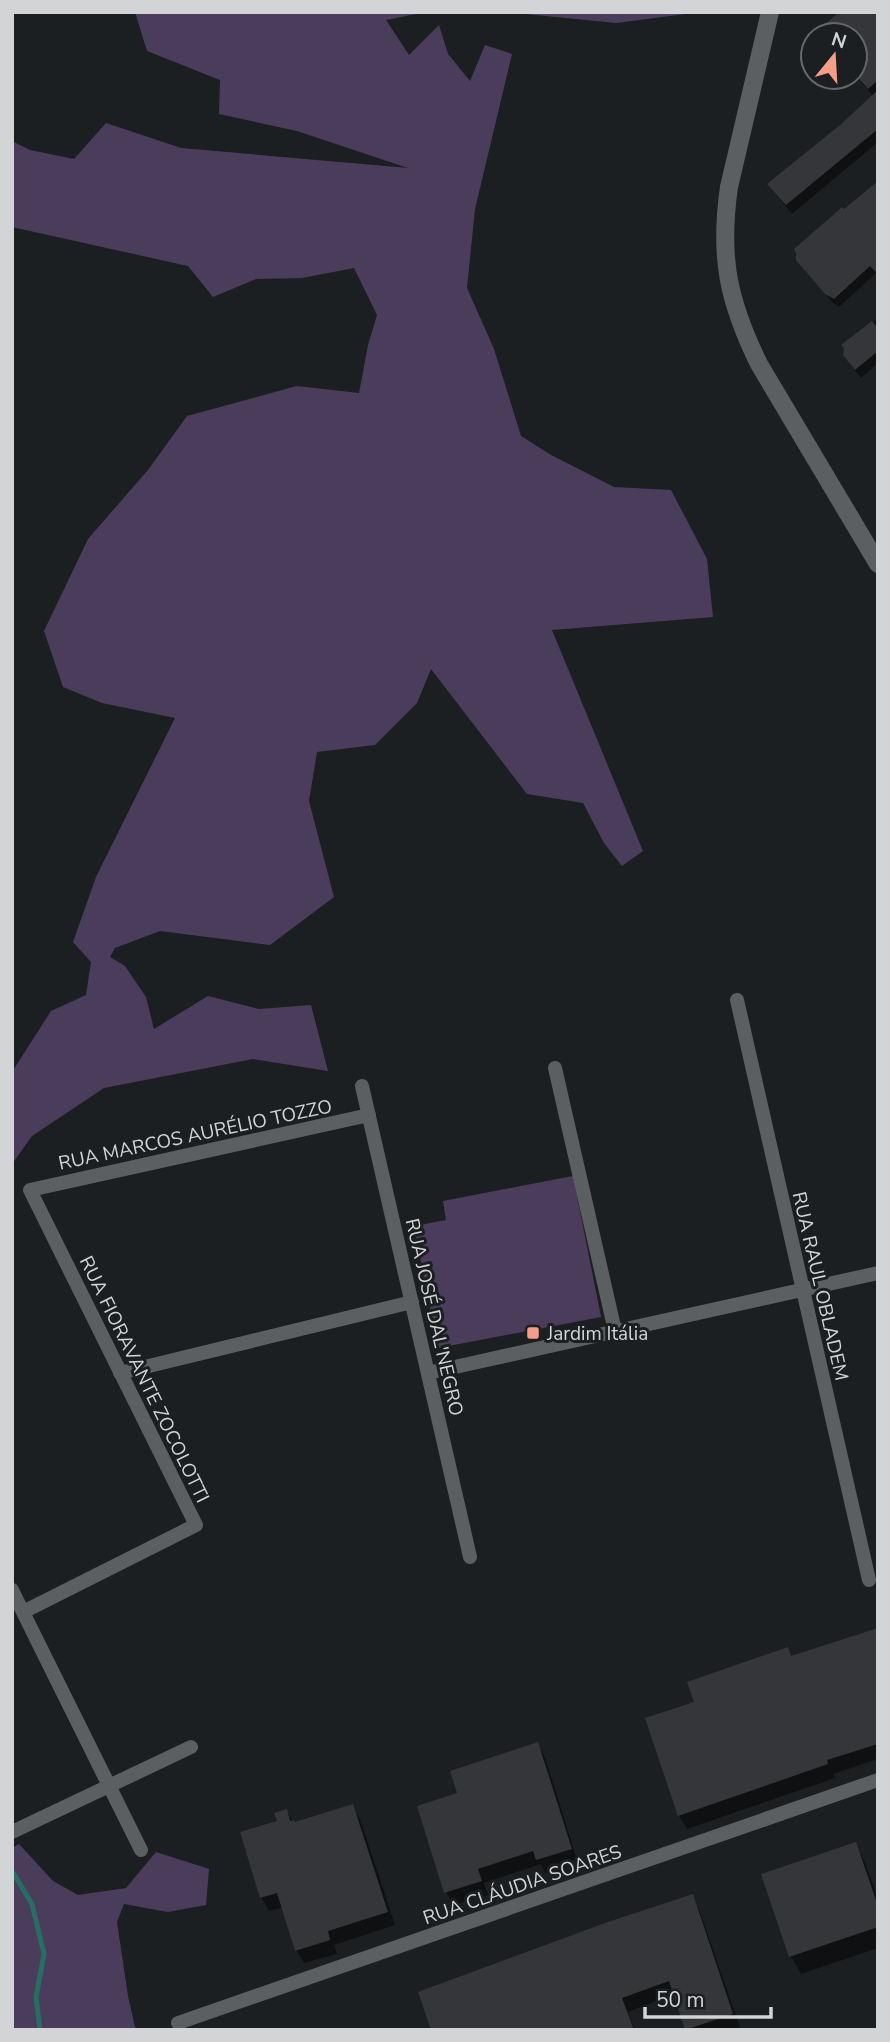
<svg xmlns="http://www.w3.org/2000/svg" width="890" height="2042" font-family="'Nunito Sans',sans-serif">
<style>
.green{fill:#4a3d5c}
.shadow{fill:#0007}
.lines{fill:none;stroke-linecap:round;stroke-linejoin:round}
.stream{stroke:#276d64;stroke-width:5}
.building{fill:#353639}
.street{stroke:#5c5f62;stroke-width:14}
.secondary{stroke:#5c5f62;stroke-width:18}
.poi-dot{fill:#f49e8a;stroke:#1c1f21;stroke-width:2.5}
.labels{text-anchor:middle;stroke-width:6;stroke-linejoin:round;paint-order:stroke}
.street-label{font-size:19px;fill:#d2d4d6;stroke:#1c1f21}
.poi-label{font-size:19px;fill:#d2d4d6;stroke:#1c1f21;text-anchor:start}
</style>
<rect width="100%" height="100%" fill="#1c1f21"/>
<path class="green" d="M135,12H426L386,20L409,55L439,25L448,54L470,81L485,45L512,54L475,209L467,288L494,349L521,436L551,455L614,487L671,490L707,559L713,617L552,630L643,851L622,866L604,843L583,803L527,794L431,669L417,703L375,745L317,752L309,801L334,897L270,945L160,931L115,948L110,957L125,966L146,997L154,1029L208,996L259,1009L311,1005L328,1071L253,1059L104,1088L32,1136L12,1164V1072L51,1011L86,995L91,962L73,942L96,877L175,718L102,703L63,687L44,631L88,539L148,470L187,416L297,386L359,393L368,345L377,315L354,268L302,278L256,279L213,297L188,266L12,227V141L30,150L74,159L106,123L181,148L408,168L297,131L219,114L220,80L147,51Z
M506,12H701L616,23Z
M573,1176L601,1317L438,1348L414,1226L446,1220L443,1201Z
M19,1844L53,1881L78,1895L126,1888L156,1852L209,1869L206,1905L168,1912L124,1904L117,1922L128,1996L135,2027L138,2030H12V1848Z"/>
<path class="shadow" d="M878,12V142L792,214L769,185L841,126L873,96L855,75V35H822Z
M878,184V274L876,273L839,307L832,302L797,259L844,212Z
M878,319V363L861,378L850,364L843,345Z
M878,1630V1759L833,1774L835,1778L687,1829L679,1816L647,1719L696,1703L792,1658Z
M537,1744L545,1757L578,1863L545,1873L541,1864L484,1883L488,1895L454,1905L446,1892L459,1794Z
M352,1806L360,1819L395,1925L334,1945L337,1954L304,1963L296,1950L283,1907L269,1911L261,1897L279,1823L286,1811L295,1824Z
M855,1844L865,1862L878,1898V1948L801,1974L791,1956Z
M692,1896L699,1909L740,2027L732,2030H687L675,1994L628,2012L635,2030H433Z"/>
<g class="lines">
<path class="stream" d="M12,1871L32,1904L44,1954L36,1997L40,2030"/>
</g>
<path class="building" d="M839,12H878V80L868,89L855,74V35H813Z
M878,90V129L786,205L767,184L840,125Z
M878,181V274L870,266L834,299L825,294L796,260V253L794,249L832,216L842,207L844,209Z
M872,321L878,328V351L855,370L843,355L844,348L841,345Z
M878,1628V1744L827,1760L828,1764L678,1816L645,1718L694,1702L687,1682L788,1647L791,1656Z
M538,1742L572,1849L536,1860L533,1851L478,1869L482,1881L444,1893L417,1806L457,1793L450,1771Z
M353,1804L388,1912L328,1931L330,1940L295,1951L277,1893L260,1898L240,1832L277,1821L274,1813L287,1809L290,1821L294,1820L295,1822Z
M856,1842L878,1906V1927L789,1957L761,1874Z
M693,1894L733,2014L685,2030L669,1981L622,1998L634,2030H431L418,1992L608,1922Z"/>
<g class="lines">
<path class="street" d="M737,1000L869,1580
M555,1068L615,1331
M362,1086L470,1557
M120,1373L412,1302
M428,1373L878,1273
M12,1590L141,1850
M23,1612L196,1525L30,1190L369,1115
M12,1832L191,1747
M178,2023L878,1780"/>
<path class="secondary" d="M770,12L729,187C719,257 728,301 759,364L878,564"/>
</g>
<rect class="poi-dot" x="526" y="1326" width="14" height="14" rx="3.5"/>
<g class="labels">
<g class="street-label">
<text transform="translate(195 1134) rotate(-12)" y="7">RUA MARCOS AURÉLIO TOZZO</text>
<text transform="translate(821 1286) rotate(77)" y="7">RUA RAUL OBLADEM</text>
<text transform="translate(435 1317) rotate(77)" y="7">RUA JOSÉ DAL'NEGRO</text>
<text transform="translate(145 1379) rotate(64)" y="7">RUA FIORAVANTE ZOCOLOTTI</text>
<text transform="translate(522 1884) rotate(-19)" y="7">RUA CLÁUDIA SOARES</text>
</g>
<g class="poi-label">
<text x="547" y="1340">Jardim Itália</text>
</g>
</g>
<rect width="890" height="2042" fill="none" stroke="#d2d4d6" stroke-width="28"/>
<g transform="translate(834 56) rotate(18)"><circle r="33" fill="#1c1f21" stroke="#656769" stroke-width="2"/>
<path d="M0-5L12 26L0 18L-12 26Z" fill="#f49e8a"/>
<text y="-10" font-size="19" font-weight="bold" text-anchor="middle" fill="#d2d4d6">N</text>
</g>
<path d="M645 2007v10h126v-10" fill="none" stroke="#d2d4d6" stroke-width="3.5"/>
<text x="656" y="2007" font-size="21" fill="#d2d4d6" stroke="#1c1f21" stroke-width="5" paint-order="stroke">50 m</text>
</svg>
